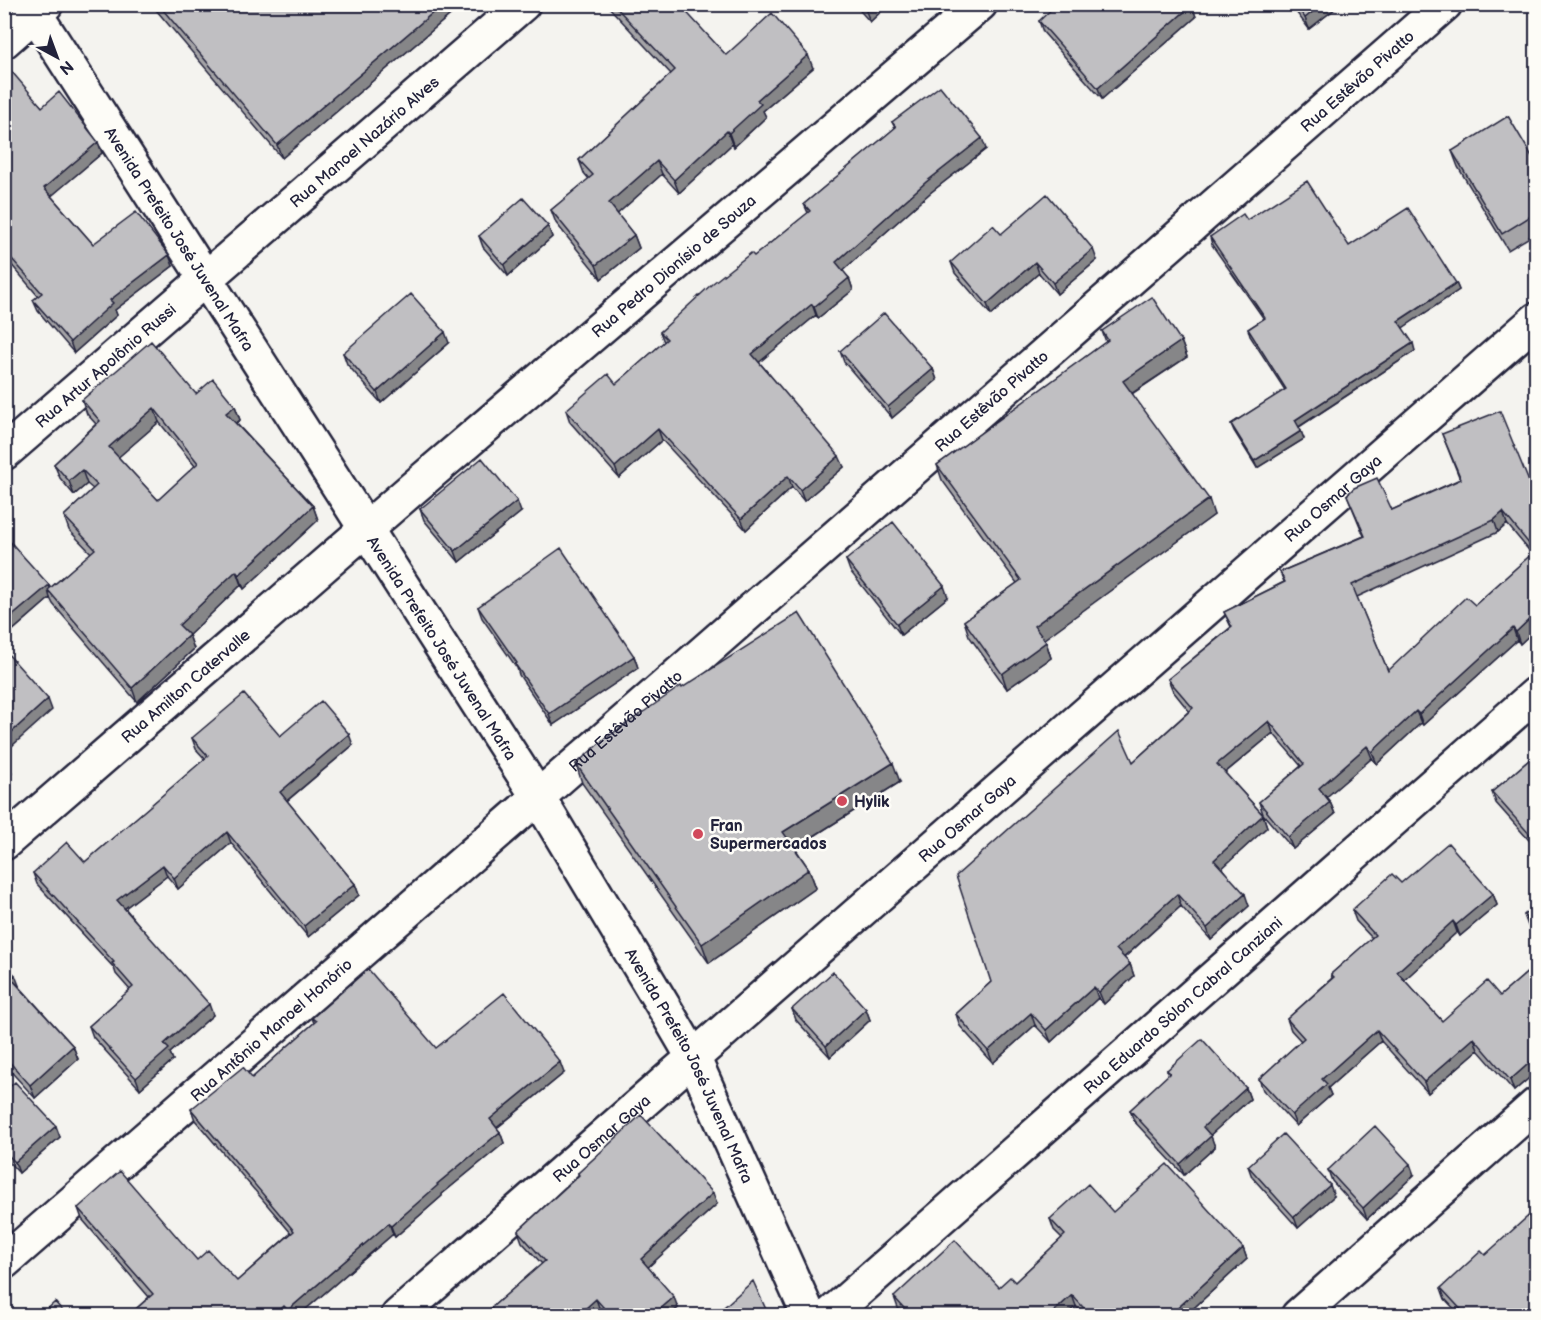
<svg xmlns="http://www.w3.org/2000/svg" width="1541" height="1320" font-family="'Balsamiq Sans',sans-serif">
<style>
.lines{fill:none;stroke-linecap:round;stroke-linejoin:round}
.minor-casing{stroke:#22223b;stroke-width:38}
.major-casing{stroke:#22223b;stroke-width:38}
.minor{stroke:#fdfcf7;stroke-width:33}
.major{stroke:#fdfcf7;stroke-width:33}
.wall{fill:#a5a4a7;stroke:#22223b;stroke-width:1.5;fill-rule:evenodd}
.shaded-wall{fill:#868688;stroke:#22223b;stroke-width:1.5}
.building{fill:#c0bfc2;stroke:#22223b;stroke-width:1.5;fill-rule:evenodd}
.poi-dot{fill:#d1495b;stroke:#fdfcf7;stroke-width:2}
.labels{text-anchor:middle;stroke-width:5;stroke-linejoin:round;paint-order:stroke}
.street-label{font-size:16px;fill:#22223b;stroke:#fdfcf7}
.poi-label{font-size:16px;font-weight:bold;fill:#22223b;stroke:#fdfcf7;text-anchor:start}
</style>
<rect width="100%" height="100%" fill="#f4f3ef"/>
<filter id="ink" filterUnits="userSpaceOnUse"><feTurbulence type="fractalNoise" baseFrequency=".0167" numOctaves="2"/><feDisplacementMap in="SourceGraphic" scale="12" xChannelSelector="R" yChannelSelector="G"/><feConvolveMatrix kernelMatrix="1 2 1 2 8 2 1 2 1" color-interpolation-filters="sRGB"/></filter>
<g filter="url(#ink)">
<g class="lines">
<g class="minor-casing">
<g id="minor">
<path d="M4,41L46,4"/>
<path id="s1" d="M4,453L523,4"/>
<path id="s2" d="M4,843L412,489L980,4"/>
<path id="s3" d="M4,1262L538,797"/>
<path id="s4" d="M829,1316L1536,694"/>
<path d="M1298,1316L1536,1105"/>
</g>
</g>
<g class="major-casing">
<g id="major">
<path id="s5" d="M29,4L538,797L665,1009L693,1057L809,1316"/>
<path id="s6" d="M538,797L1445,4"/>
<path id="s7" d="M398,1316L1536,320"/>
</g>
</g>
<use href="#minor" class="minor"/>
<use href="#major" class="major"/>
</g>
<path class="wall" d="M151,4H463L282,158Z
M606,4H698L687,14L726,55L813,68L763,111L766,117L734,147L732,144L679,193L662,174L617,214L634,235L639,248L601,279L556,223L551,210L589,179L584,173L579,160L671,74Z
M854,4H889L870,22Z
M1290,4H1341L1309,29Z
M1192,5L1196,17L1102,99L1043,32L1039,21Z
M4,67L42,107L102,153L51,196L93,244L173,266L115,310L117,315L74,353L38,311L33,300L38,296L4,256Z
M892,122L986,149L930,193L842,271L849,278L853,290L818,318L816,315L759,362L844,467L804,501L792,487L746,530L662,440L619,478L570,422L566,410L616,384L664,342L660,332L808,213L804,204L895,128Z
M1452,151L1536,163V233L1508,250L1458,167Z
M1247,220L1349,246L1456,283L1459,290L1402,328L1415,351L1299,427L1304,439L1257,468L1234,431L1231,424L1285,390L1250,336L1248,329L1264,319L1212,245L1210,237Z
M548,226L552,237L508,276L483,247L479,236Z
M1001,234L1097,260L1057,294L1039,273L991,315L955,273L951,262Z
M1102,331L1181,341L1187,357L1132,394L1214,515L1043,639L1046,642L1051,658L1007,689L969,636L964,621L1017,583L942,480L937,465L1106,342Z
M449,343L381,403L347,364L343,353Z
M840,351L933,369L937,380L892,418L844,362Z
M196,394L235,406L240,420L236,423L313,506L318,520L244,589L241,585L189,635L194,649L137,702L53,604L50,598L4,638V535L50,588L91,553L69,530L64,516L93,489L87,484L74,495L60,478L54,464L96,424L87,414L82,400ZM159,422L195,466L158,500L118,457Z
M1442,434L1536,499V629L1520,644L1517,640L1423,725L1421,723L1377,764L1372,758L1326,797L1330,802L1335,814L1293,849L1263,814L1259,802L1301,766L1273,733L1225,773L1263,815L1267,827L1222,868L1249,906L1211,940L1181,906L1124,958L1130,964L1134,976L1104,1004L1098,998L1051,1042L1035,1025L993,1063L960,1026L956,1014L991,982L1133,762L1189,711L1173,691L1168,679L1231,627L1224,612L1284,582L1280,572L1364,536L1347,495L1392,510L1460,479ZM1507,524L1532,554L1475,605L1388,671L1357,597L1498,532Z
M420,509L521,512L459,562L424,520Z
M846,560L948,597L901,635L850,571Z
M478,607L634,656L638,668L553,725L519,675L517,668L482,618Z
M682,688L900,782L795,848L809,869L816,888L709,963L582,783L576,764Z
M280,736L353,745L287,801L355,884L359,895L308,937L231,843L178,889L167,876L125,908L213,1015L170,1053L173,1060L140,1089L93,1037L89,1026L130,990L116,974L114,968L37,884L33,873L85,862L205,759L196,749L192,738Z
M1536,754V848L1496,803L1492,792Z
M1401,883L1493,894L1497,905L1460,936L1457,932L1404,980L1442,1021L1500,996L1536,965V1072L1514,1091L1478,1050L1428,1093L1381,1041L1328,1088L1331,1095L1296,1126L1263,1090L1259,1079L1301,1041L1291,1030L1287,1019L1332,978L1331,974L1372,938L1356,921L1352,910Z
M1536,905V936L1528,926L1524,915Z
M4,964L19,986L73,1046L78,1059L35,1098L4,1064Z
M792,1009H866L870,1020L830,1057L796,1020Z
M312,1018L436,1048L564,1073L497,1128L500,1132L504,1143L442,1194V1196L395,1237L393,1234L298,1316H128L149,1297L82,1219L78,1208L197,1260L237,1281L291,1233L195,1120L191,1109L252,1078L314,1023Z
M1167,1070L1246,1088L1250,1099L1210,1135L1215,1147L1184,1175L1134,1121L1130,1110L1169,1075Z
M4,1092L60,1137L19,1173L4,1157Z
M1248,1166L1334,1196L1298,1228L1252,1177Z
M1328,1170L1414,1175L1367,1219L1332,1181Z
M578,1173L717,1204L648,1267L678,1308L669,1316H605L600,1310L594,1316H494L491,1308L542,1264L522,1242L518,1231L578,1175Z
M1113,1212L1243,1248L1247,1259L1185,1316H1085L1076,1306L1065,1316H905L898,1308L894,1297L999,1287L1015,1282L1062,1238L1054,1230L1050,1219Z
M1485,1255L1536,1316H1461L1445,1299L1441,1288Z"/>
<path class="shaded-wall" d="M443,4H463L282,158L277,145Z
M679,4H698L683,17Z
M873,4H889L870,22L866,11Z
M1322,4H1341L1309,29L1305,18Z
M1192,5L1196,17L1102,99L1098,88Z
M808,55L813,68L763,111L766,117L734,147L729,133L757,100Z
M727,131L732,144L679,193L674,180Z
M982,138L986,149L930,193L840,273L836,262L926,182Z
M98,142L102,153L48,199L44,188Z
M657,161L662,174L614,217L609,203Z
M548,226L552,237L508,276L504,265Z
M634,235L639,248L601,279L596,265Z
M1093,249L1097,260L1057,294L1053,283Z
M169,255L173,266L115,310L117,315L74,353L70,342L110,300Z
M1035,262L1039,273L991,315L987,304Z
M849,278L853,290L818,318L814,307Z
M1456,283L1459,290L1401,329L1398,321Z
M812,304L816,315L756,365L752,354Z
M445,332L449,343L381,403L377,392Z
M1181,341L1187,357L1128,396L1123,381Z
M1413,343L1415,351L1297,428L1295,420Z
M933,369L937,380L892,418L888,407Z
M235,406L240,420L231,427L226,413Z
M154,408L159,422L114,461L109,447Z
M658,429L662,440L619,478L615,467Z
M1301,431L1304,439L1257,468L1254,461Z
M839,456L844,467L804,501L800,490Z
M82,470L87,484L74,495L69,481Z
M788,476L792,487L746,530L741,519Z
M1209,499L1214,515L1040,642L1034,626Z
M517,501L521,512L459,562L455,551Z
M313,506L318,520L244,589L239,575Z
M1503,512L1507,524L1498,532L1494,520Z
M236,571L241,585L185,639L179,625Z
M49,585L53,596L48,590L50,598L4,638V623Z
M944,586L948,597L901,635L897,624Z
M1536,613V629L1520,644L1516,632Z
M1513,628L1517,640L1423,725L1419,714Z
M189,635L194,649L137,702L132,688Z
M1046,642L1051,658L1007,689L1002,674Z
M634,656L638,668L553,725L549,714Z
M48,699L52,710L4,753V739Z
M1416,711L1421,723L1377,764L1372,752Z
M1269,721L1273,733L1221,776L1217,764Z
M349,734L353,745L284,803L280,792Z
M1367,746L1372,758L1323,800L1319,788Z
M8,762L12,773L4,780V765Z
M893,763L900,782L790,851L783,832Z
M1330,802L1335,814L1293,849L1288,837Z
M1263,815L1267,827L1218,872L1214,860Z
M227,832L231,843L178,889L174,878Z
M1536,833V848L1532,837Z
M163,865L167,876L121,911L117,900Z
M809,869L816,888L709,963L702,944Z
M355,884L359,895L308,937L304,926Z
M1177,894L1181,906L1120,961L1116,949Z
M1245,894L1249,906L1211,940L1207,928Z
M1493,894L1497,905L1460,936L1456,925Z
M1453,921L1457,932L1401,983L1397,972Z
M1130,964L1134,976L1104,1004L1099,992Z
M15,975L20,988L11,978Z
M1094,987L1098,998L1051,1042L1046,1030Z
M209,1004L213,1015L170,1053L173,1060L140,1089L136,1078L164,1044Z
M866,1009L870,1020L830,1057L826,1046Z
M1031,1013L1035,1025L993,1063L988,1051Z
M1377,1030L1381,1041L1328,1088L1331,1095L1296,1126L1292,1115L1322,1079Z
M1474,1038L1478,1050L1428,1093L1424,1082Z
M73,1046L78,1059L35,1098L30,1085Z
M1536,1057V1072L1514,1091L1510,1080Z
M560,1062L564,1073L494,1130L490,1119Z
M1246,1088L1250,1099L1207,1138L1203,1127Z
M56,1126L60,1137L19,1173L15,1162Z
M500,1132L504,1143L442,1194V1196L395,1237L391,1226L437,1184Z
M1211,1136L1215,1147L1184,1175L1180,1164Z
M1410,1164L1414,1175L1367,1219L1363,1208Z
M1330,1185L1334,1196L1298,1228L1294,1217Z
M713,1193L717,1204L645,1270L641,1259Z
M389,1223L393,1234L298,1316H290L288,1310Z
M1243,1248L1247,1259L1185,1316H1169Z
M1072,1295L1076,1306L1065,1316H1049Z
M674,1297L678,1308L669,1316H652Z
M596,1299L600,1310L594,1316H577Z
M284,1306L288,1316H274Z"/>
<path class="building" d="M158,4H443L277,145Z
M613,4H679L726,55L772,13L808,55L757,100L761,104L729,133L727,131L674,180L657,161L609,203L634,235L596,265L551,210L593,175L579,160L675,70Z
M860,4H873L866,11Z
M1057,4H1191L1192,5L1098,88L1039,21Z
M1295,4H1322L1305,18Z
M6,65L42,107L59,92L98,142L44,188L93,244L136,212L169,255L110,300L113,303L70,342L33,300L42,293L4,250V67Z
M940,86L982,138L926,182L836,262L849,278L814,307L812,304L752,354L839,456L800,490L788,476L741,519L658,429L615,467L566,410L608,374L616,384L667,339L660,332L713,283L751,253L754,256L810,211L804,204L896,127L892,122Z
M1508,116L1536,163V213L1502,234L1452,151Z
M1307,181L1349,246L1408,208L1456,283L1398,321L1413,343L1295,420L1301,431L1254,461L1231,424L1286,389L1248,329L1265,318L1210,237L1243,214L1247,220Z
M1047,194L1093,249L1053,283L1035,262L987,304L951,262L993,225L1001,234Z
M523,198L548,226L504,265L479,236Z
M411,294L445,332L377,392L343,353Z
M1152,297L1181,341L1123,381L1209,499L1034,626L1046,642L1002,674L964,621L1021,580L937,465L1108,340L1102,331Z
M884,313L933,369L888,407L840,351Z
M151,341L196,394L213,379L235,406L226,413L313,506L239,575L236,571L179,625L189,635L132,688L48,590L95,549L64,516L97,485L82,470L69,481L54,464L100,421L82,400ZM154,408L198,463L158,500L109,447Z
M1500,411L1536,499V613L1516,632L1513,628L1419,714L1416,711L1372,752L1367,746L1319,788L1330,802L1288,837L1259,802L1304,764L1269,721L1217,764L1263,815L1214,860L1245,894L1207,928L1177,894L1116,949L1130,964L1099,992L1094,987L1046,1030L1031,1013L988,1051L956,1014L991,982L956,876L1119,731L1133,762L1193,708L1168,679L1232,627L1224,612L1285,582L1280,572L1365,536L1347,495L1354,488L1377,478L1392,510L1461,479L1442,434ZM1503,512L1535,551L1475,605L1466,597L1388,671L1352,585L1494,520Z
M482,458L517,501L455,551L420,509Z
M893,522L944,586L897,624L846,560Z
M4,535L49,585L4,623Z
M561,548L634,656L549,714L515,664L517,663L478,607Z
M799,613L893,763L783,832L809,869L702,944L576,764L603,740L681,686L682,688Z
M7,653L48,699L4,739V655Z
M244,694L280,736L321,701L349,734L280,792L355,884L304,926L227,832L174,878L163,865L117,900L209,1004L164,1044L169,1049L136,1078L89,1026L133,987L112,963L114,962L33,873L67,842L85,862L208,756L192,738Z
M1536,754V833L1532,837L1492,792Z
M4,758L8,762L4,765Z
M1448,843L1493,894L1456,925L1453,921L1397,972L1442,1021L1487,981L1500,996L1536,965V1035L1535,1036L1536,1039V1057L1510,1080L1474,1038L1424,1082L1377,1030L1322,1079L1327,1084L1292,1115L1259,1079L1304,1038L1287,1019L1334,977L1331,974L1375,935L1352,910L1392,874L1401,883Z
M1536,905V930L1524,915Z
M4,964L15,975L11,978L73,1046L30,1085L4,1056Z
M368,969L436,1048L504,993L560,1062L490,1119L500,1132L437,1184L438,1185L391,1226L389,1223L288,1310L284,1306L274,1316H128L153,1294L78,1208L120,1171L197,1260L208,1250L237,1281L294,1231L191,1109L243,1067L252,1078L316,1021L312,1018Z
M833,972L866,1009L826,1046L792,1009Z
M1202,1039L1246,1088L1203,1127L1211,1136L1180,1164L1130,1110L1170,1073L1167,1070Z
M15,1082L56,1126L15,1162L4,1151V1092Z
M641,1115L713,1193L641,1259L674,1297L652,1316H611L596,1299L577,1316H498L491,1308L545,1261L518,1231L579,1175L578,1173Z
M1375,1126L1410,1164L1363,1208L1328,1170Z
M1283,1134L1330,1185L1294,1217L1248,1166Z
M1167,1164L1243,1248L1169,1316H1091L1072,1295L1049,1316H911L894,1297L955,1240L999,1287L1010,1277L1015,1282L1065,1235L1050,1219L1088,1184L1113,1212Z
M1535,1210L1536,1212V1316H1467L1441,1288L1481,1251L1485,1255Z
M753,1281L769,1316H714Z
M55,1302L67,1316H40Z"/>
</g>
<g class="poi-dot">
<circle cx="842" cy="801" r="6"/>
<circle cx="698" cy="834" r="6"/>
</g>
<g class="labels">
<g class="street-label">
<text dy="6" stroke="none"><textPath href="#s6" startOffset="1088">Rua Estêvão Pivatto</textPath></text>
<text dy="6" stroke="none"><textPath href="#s1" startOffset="476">Rua Manoel Nazário Alves</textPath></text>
<text dy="6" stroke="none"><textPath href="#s5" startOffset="279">Avenida Prefeito José Juvenal Mafra</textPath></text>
<text dy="6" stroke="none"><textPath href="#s2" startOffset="884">Rua Pedro Dionísio de Souza</textPath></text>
<text dy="6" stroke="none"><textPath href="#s1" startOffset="134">Rua Artur Apolônio Russi</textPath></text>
<text dy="6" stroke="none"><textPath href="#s6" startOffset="602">Rua Estêvão Pivatto</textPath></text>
<text dy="6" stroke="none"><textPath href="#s7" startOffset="1242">Rua Osmar Gaya</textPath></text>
<text dy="6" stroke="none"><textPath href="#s5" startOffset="765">Avenida Prefeito José Juvenal Mafra</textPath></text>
<text dy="6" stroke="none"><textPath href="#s2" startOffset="240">Rua Amilton Catervalle</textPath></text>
<text dy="6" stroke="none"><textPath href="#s6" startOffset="116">Rua Estêvão Pivatto</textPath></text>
<text dy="6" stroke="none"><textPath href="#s7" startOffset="756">Rua Osmar Gaya</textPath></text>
<text dy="6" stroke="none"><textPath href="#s4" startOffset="471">Rua Eduardo Sólon Cabral Canziani</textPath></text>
<text dy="6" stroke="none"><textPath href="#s3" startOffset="354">Rua Antônio Manoel Honório</textPath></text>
<text dy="6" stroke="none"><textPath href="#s5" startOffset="1251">Avenida Prefeito José Juvenal Mafra</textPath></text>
<text dy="6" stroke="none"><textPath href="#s7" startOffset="270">Rua Osmar Gaya</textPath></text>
</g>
<g class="poi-label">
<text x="854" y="807">Hylik</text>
<text x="710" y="831">Fran<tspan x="710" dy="18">Supermercados</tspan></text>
</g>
</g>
<rect width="1541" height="1320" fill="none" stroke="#fdfcf7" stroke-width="24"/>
<rect x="12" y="12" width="1517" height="1296" fill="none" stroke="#22223b" stroke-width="2" filter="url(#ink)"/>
<g transform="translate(57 57) rotate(139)" stroke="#fdfcf7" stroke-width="4.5" paint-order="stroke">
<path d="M0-4.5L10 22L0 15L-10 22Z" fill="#22223b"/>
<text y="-9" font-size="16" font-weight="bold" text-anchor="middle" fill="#22223b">N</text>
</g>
</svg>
